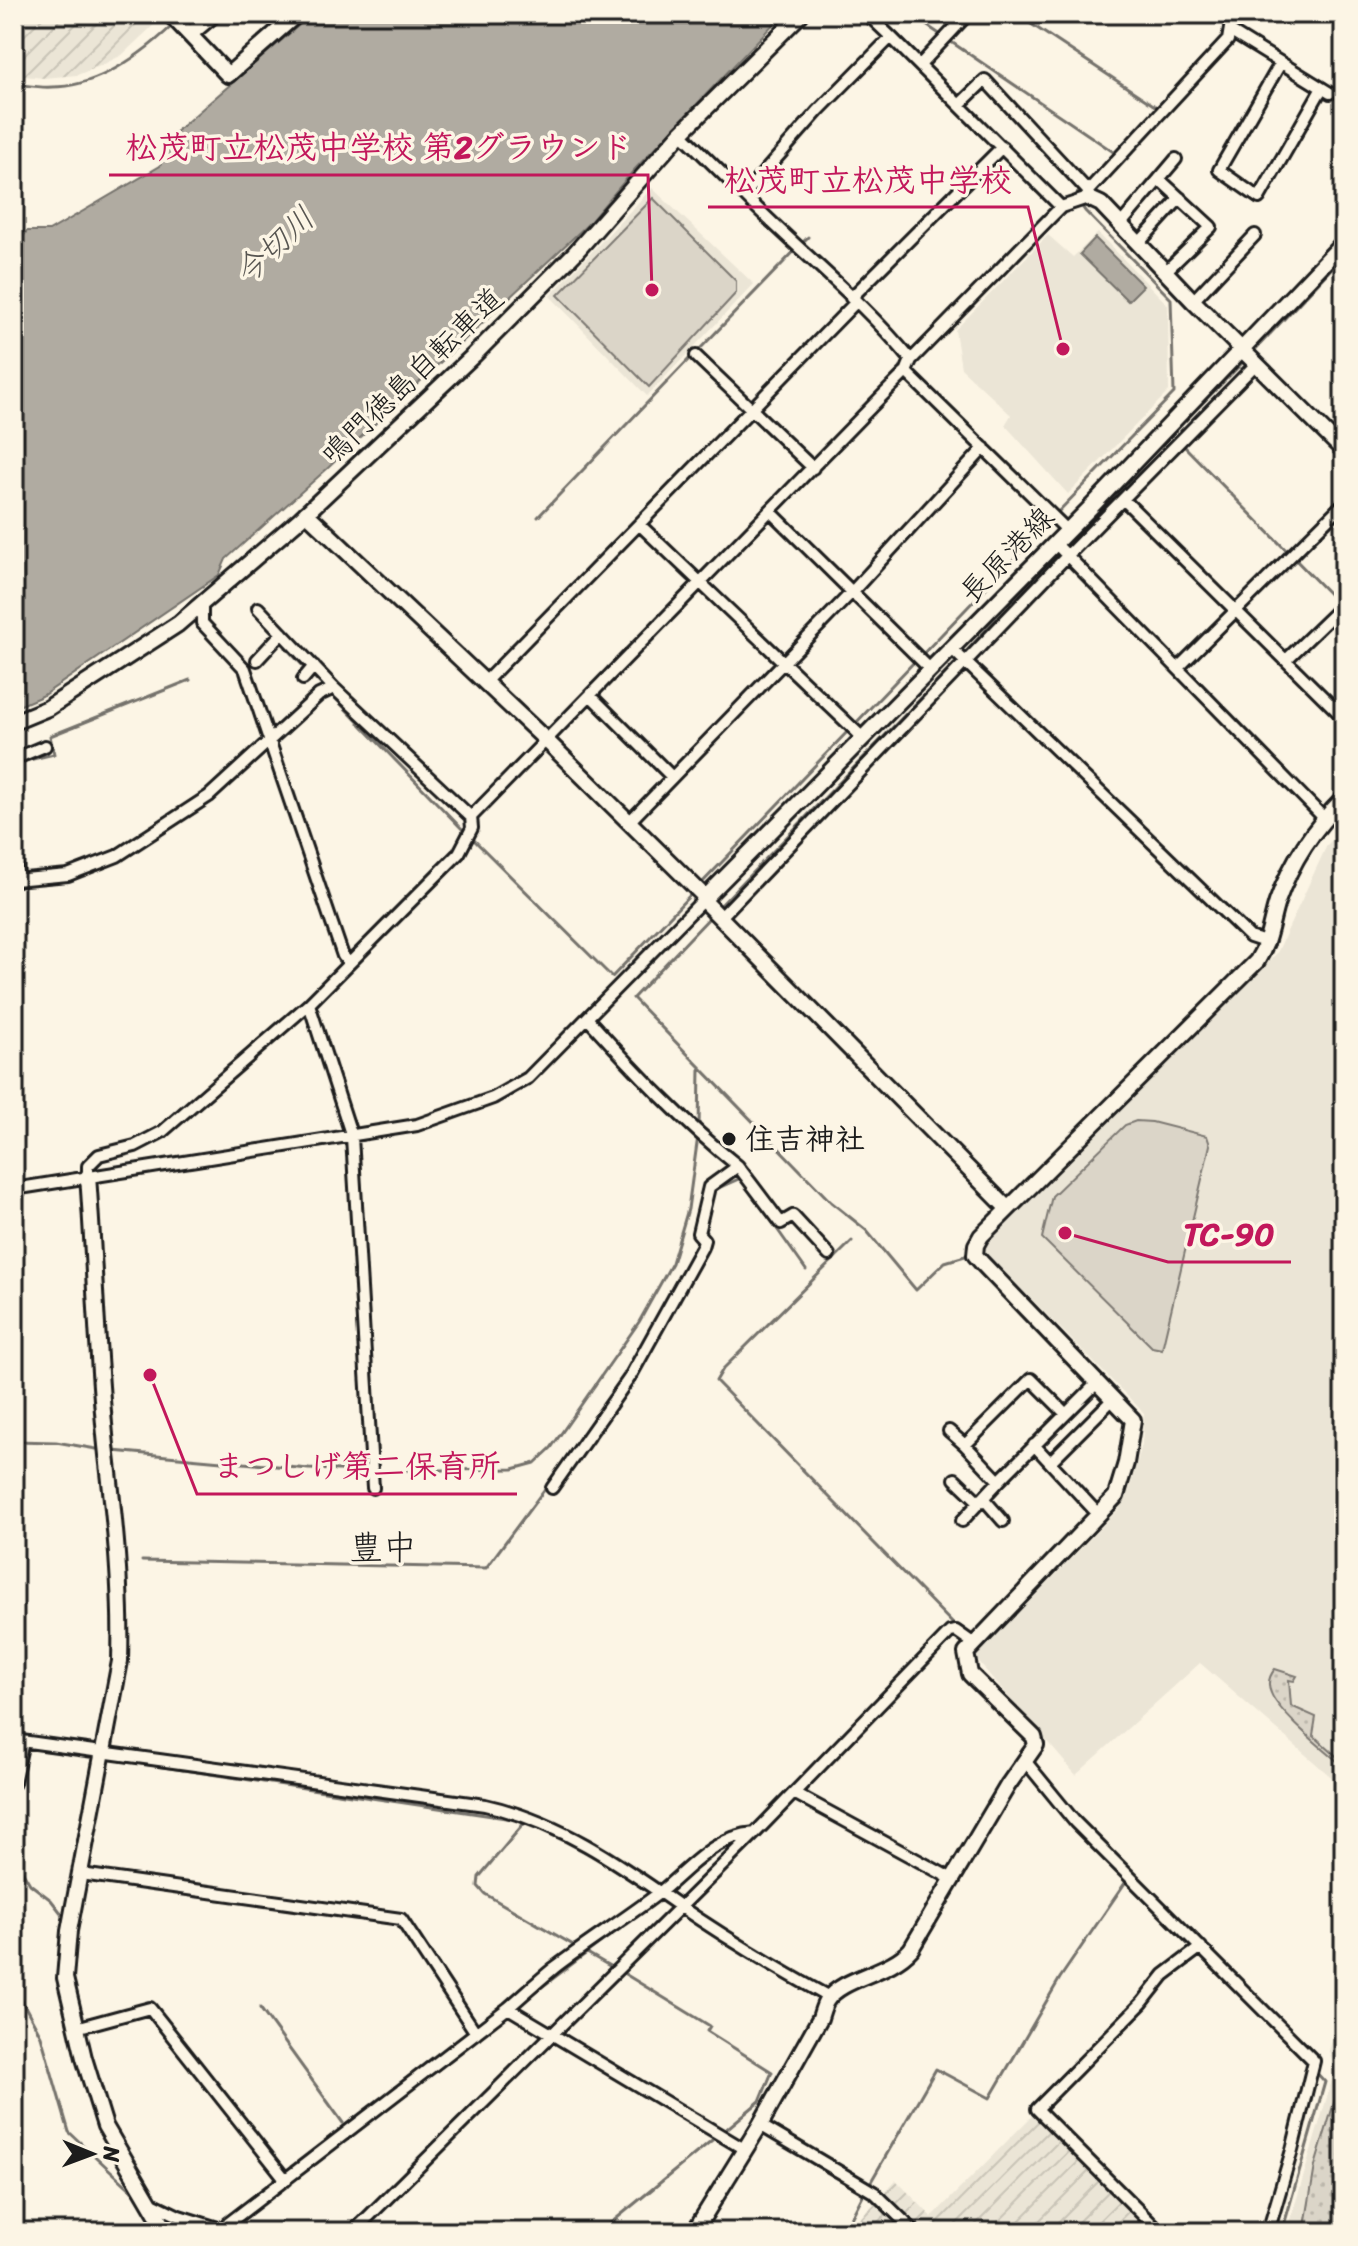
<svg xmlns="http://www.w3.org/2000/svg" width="1358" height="2246" font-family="Sriracha,'Klee One',sans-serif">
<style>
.built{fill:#ebe5d6}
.industrial{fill:url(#industrial-furrows)}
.grass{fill:url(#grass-dots);stroke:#7c7872;stroke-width:2}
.pitch{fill:#dbd5c8;stroke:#7c7872;stroke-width:2}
.water{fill:#b0aba1;stroke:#75726c;stroke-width:2}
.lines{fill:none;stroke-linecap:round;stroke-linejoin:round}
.stream{stroke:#75726c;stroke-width:3}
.street-casing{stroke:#1c1c1c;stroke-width:16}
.secondary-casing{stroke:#1c1c1c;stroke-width:20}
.street{stroke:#fcf5e5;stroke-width:10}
.secondary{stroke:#fcf5e5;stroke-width:14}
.poi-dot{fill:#1c1c1c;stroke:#fcf5e5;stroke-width:3}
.labels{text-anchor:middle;stroke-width:7;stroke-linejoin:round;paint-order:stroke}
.street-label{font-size:30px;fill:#1c1c1c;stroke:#fcf5e5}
.poi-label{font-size:30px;font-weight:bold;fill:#1c1c1c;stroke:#fcf5e5;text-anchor:start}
.water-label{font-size:32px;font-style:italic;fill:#575551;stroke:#fcf5e5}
.quarter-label{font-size:34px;fill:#1c1c1c;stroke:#fcf5e5}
.leader{fill:none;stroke:#c2185b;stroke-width:3}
.callout-dot{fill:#c2185b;stroke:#fcf5e5;stroke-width:3}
.callout-label{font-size:32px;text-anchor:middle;font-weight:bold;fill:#c2185b;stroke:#fcf5e5;stroke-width:7;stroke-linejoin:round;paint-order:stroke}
</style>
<defs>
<pattern id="industrial-furrows" width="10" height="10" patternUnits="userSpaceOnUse" patternTransform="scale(2)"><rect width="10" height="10" fill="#ebe5d6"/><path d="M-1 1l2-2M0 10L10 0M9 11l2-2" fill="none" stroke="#c9c4b7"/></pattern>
<pattern id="grass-dots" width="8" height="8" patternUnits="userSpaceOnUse" patternTransform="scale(2)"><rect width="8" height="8" fill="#dbd5c8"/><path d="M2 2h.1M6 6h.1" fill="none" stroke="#bbb6ab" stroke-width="1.8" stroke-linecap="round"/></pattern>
</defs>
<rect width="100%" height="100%" fill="#fcf5e5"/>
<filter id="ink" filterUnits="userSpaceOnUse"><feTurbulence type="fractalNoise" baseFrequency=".0125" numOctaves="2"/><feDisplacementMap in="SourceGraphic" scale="16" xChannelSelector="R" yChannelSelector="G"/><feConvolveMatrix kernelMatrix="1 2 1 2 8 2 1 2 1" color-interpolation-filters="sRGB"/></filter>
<g filter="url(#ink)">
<path class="built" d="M652,188L754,284L647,396L550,296Z
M1098,233L1168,305L1169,391L1068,494L1005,425L1011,415L961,368L955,330L1048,235L1073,257Z
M1344,828V1788L1200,1663L1076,1775L975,1658L1119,1509L1130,1488L1142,1444L1144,1413L981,1248L1277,953L1327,845Z
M1344,1997V2232H1287L1335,2070L1329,2051Z"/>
<path class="industrial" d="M14,14H164V15L122,55L100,66L77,75L44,78L14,75Z
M1035,2113L1153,2232H870L858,2220L896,2180L932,2217Z"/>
<path class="grass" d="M1275,1669L1297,1676L1294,1681L1289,1680L1291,1706L1316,1717L1313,1735L1344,1763V1767C1326,1751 1279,1714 1271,1693C1267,1684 1269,1676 1275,1669Z
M1344,2032V2211L1339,2232H1304L1315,2166L1342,2076L1339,2053Z"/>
<path class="pitch" d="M653,198L736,281V293L649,387L558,295Z
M1136,1121L1152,1122L1207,1136L1210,1145L1162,1349L1152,1347L1042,1238L1052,1196L1125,1125Z"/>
<path class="water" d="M312,14H783L634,170L589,223L328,468L226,559L219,575L42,696L14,708V250L27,231H49L160,166L166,140Z
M1095,238L1143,286L1128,301L1080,254Z"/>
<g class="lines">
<path class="stream" d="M910,14L1115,153
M1016,14L1158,108
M1209,14L1223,23
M896,33L921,58
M926,64L960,98
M14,84C26,85 39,88 52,87C97,87 140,56 172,26
M966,104L1019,158
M1042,181L1065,203
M1075,196L1225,35
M697,352L808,237
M1253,352L1344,255
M1184,446L1338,603
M1146,460L1245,360
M1056,514L1174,393L1171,299L1085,211L1075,196L1071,199
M538,517L691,357
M1063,546L1077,531
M286,648L306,669
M963,655L1057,552
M921,656L1051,520
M311,674L325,689
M331,694L465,832
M854,725L915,661
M14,819L16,818V763L54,754L50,736L190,680
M471,837L612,977L693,892
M699,886L849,730
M718,908L957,661
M710,917L633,998L831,1202L866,1230L916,1290L945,1262L965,1256
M699,1129L700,1068
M704,1235L714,1190L741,1178L806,1270
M852,1241L723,1369L716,1381L955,1626
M14,1441L56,1442L102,1450
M113,1451L309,1469L369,1471
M376,1471L513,1469L535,1463L551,1448L639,1322L672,1263L688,1209L698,1136
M142,1561L486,1568L550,1482
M123,1761L526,1821L479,1877L478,1886L485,1894L613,1968
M14,1857L30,1884L51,1900L65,1918
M675,1885L729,1844
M620,1971L710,2026L707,2031L772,2072L760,2101L723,2132
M14,1986L41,2036L69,2132L141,2199
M522,2002L634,1917
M260,2008L343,2123
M1278,2032L1309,2064
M869,2185L936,2069L990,2098L1060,1978L1127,1880
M166,2218L212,2232
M600,2232L717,2136
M844,2232L865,2191
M1282,2232L1325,2082L1314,2070"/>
<g class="street-casing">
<path id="street" d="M867,14L891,37
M1231,32L1330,93
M1280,64L1219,170L1259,198L1322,88
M920,65L968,14
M959,105L985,80L1088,191
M681,133L744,195
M1159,179L1211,227L1165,272
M1120,225L1176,159
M1138,244L1180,198
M851,298L1002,147
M1193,301L1255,235
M696,356L813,468
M911,360C863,301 798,250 744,195L818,111L891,37L1061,207
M906,372L1067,530
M1123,499L1344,718
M771,512L931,670
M640,525L863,738
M1055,543L1324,818
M202,604V623L245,669L343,956L349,963
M258,608L334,688L471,817
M952,649L1250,937L1268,943
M257,660L282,633
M1286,660L1344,604
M1178,668L1344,503
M303,679L314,666
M484,683L855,303
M591,696L672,777
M14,759L45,746
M629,822L852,592L984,448
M14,828L18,827
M14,845L18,880
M14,880L68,875L117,856L209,796L319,695L334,688
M720,918L1067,556L1257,363
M309,1004L352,1137L373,1488
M738,1166L781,1223L793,1216L829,1255
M88,1176V1166L99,1155L135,1146L162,1132L309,1004L459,853L472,828L471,817L881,397L906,372L911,360L1051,217L1061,207L1088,198V191L1228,40L1231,22L1238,14
M14,1189L417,1125L493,1098L528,1078L703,900
M1066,1414L1031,1379L965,1445L999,1481L1098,1382
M949,1431L965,1445
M1034,1445L1099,1515
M1050,1462L1114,1398
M955,1479L979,1502
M552,1488L630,1377L702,1247L704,1240L698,1233L709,1187L738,1166C683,1122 635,1071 588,1019
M983,1498L1003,1521
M962,1521L999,1481
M14,1740L485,1805C558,1821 618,1863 678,1905C726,1938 778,1969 829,1997
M1026,1762L1075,1822L1314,2061L1292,2150L1268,2232
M14,1783L23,1741
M794,1793L952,1879
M81,1874L401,1919L476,2033
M508,2008L744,2149
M76,2028L150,2008L286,2180
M760,2125L875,2193L915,2232
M150,2202L179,2216L221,2229
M217,2232L508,2008C523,1995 538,1981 554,1968C588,1942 625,1919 659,1893C689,1869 714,1836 755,1833
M353,2232L755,1833L950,1632L956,1631L973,1643
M1160,2232L1037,2109L1142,2003L1164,1975L1201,1947"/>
</g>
<g class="secondary-casing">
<path id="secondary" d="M170,14L228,75L297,14
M190,34L214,14
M1088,198L1101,204L1193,301L1344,451
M306,513L547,741L706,898
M14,722L48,708L178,624L300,519L474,355L574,254L681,133L801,14
M88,1176C95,1269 97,1363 107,1455C115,1523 122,1592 120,1661L69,1931L65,1978L84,2058L105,2126L167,2232
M1008,1209L703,900L1093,505L1344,242
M694,2232L760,2125L820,2018C822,2012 824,2004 827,2000C843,1977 889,1974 911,1949L1008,1785L1036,1745L1034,1737L970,1674L966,1653L1116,1496L1126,1463L1133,1420L982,1263L975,1255L976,1245L981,1236L1008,1209L1257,961C1270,940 1270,924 1277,902C1292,860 1313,829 1344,798"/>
</g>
<use href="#street" class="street"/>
<use href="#secondary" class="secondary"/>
</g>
</g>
<circle class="poi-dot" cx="729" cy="1139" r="8"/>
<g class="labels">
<g class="street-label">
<text transform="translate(412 376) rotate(-44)" y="10">鳴門徳島自転車道</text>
<text transform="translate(1007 555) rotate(-46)" y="10">長原港線</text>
</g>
<g class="poi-label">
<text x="745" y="1149">住吉神社</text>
</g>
<g class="water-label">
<text transform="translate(274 245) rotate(-43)" y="11">今切川</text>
</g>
<g class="quarter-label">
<text x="383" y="1559">豊中</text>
</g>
</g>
<path class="leader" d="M652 290L648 175H109M1063 349L1028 207H708M1065 1233L1168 1262H1291M150 1375L197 1494H517"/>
<g class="callout-dot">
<circle cx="652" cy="290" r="8"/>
<circle cx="1063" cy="349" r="8"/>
<circle cx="1065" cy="1233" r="8"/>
<circle cx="150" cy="1375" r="8"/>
</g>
<g class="callout-label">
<text x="379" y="158">松茂町立松茂中学校 第2グラウンド</text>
<text x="868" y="191">松茂町立松茂中学校</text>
<text x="1229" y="1245">TC-90</text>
<text x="357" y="1477">まつしげ第二保育所</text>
</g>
<rect width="1358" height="2246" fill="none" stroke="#fcf5e5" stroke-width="48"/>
<rect x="24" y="24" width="1310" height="2198" fill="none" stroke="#1c1c1c" stroke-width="3" filter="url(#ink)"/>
<g transform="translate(92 2154) rotate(91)" stroke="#fcf5e5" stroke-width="6" paint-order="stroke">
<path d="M0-6L14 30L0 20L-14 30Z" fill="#1c1c1c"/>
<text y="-12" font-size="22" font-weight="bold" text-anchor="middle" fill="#1c1c1c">N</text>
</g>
</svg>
